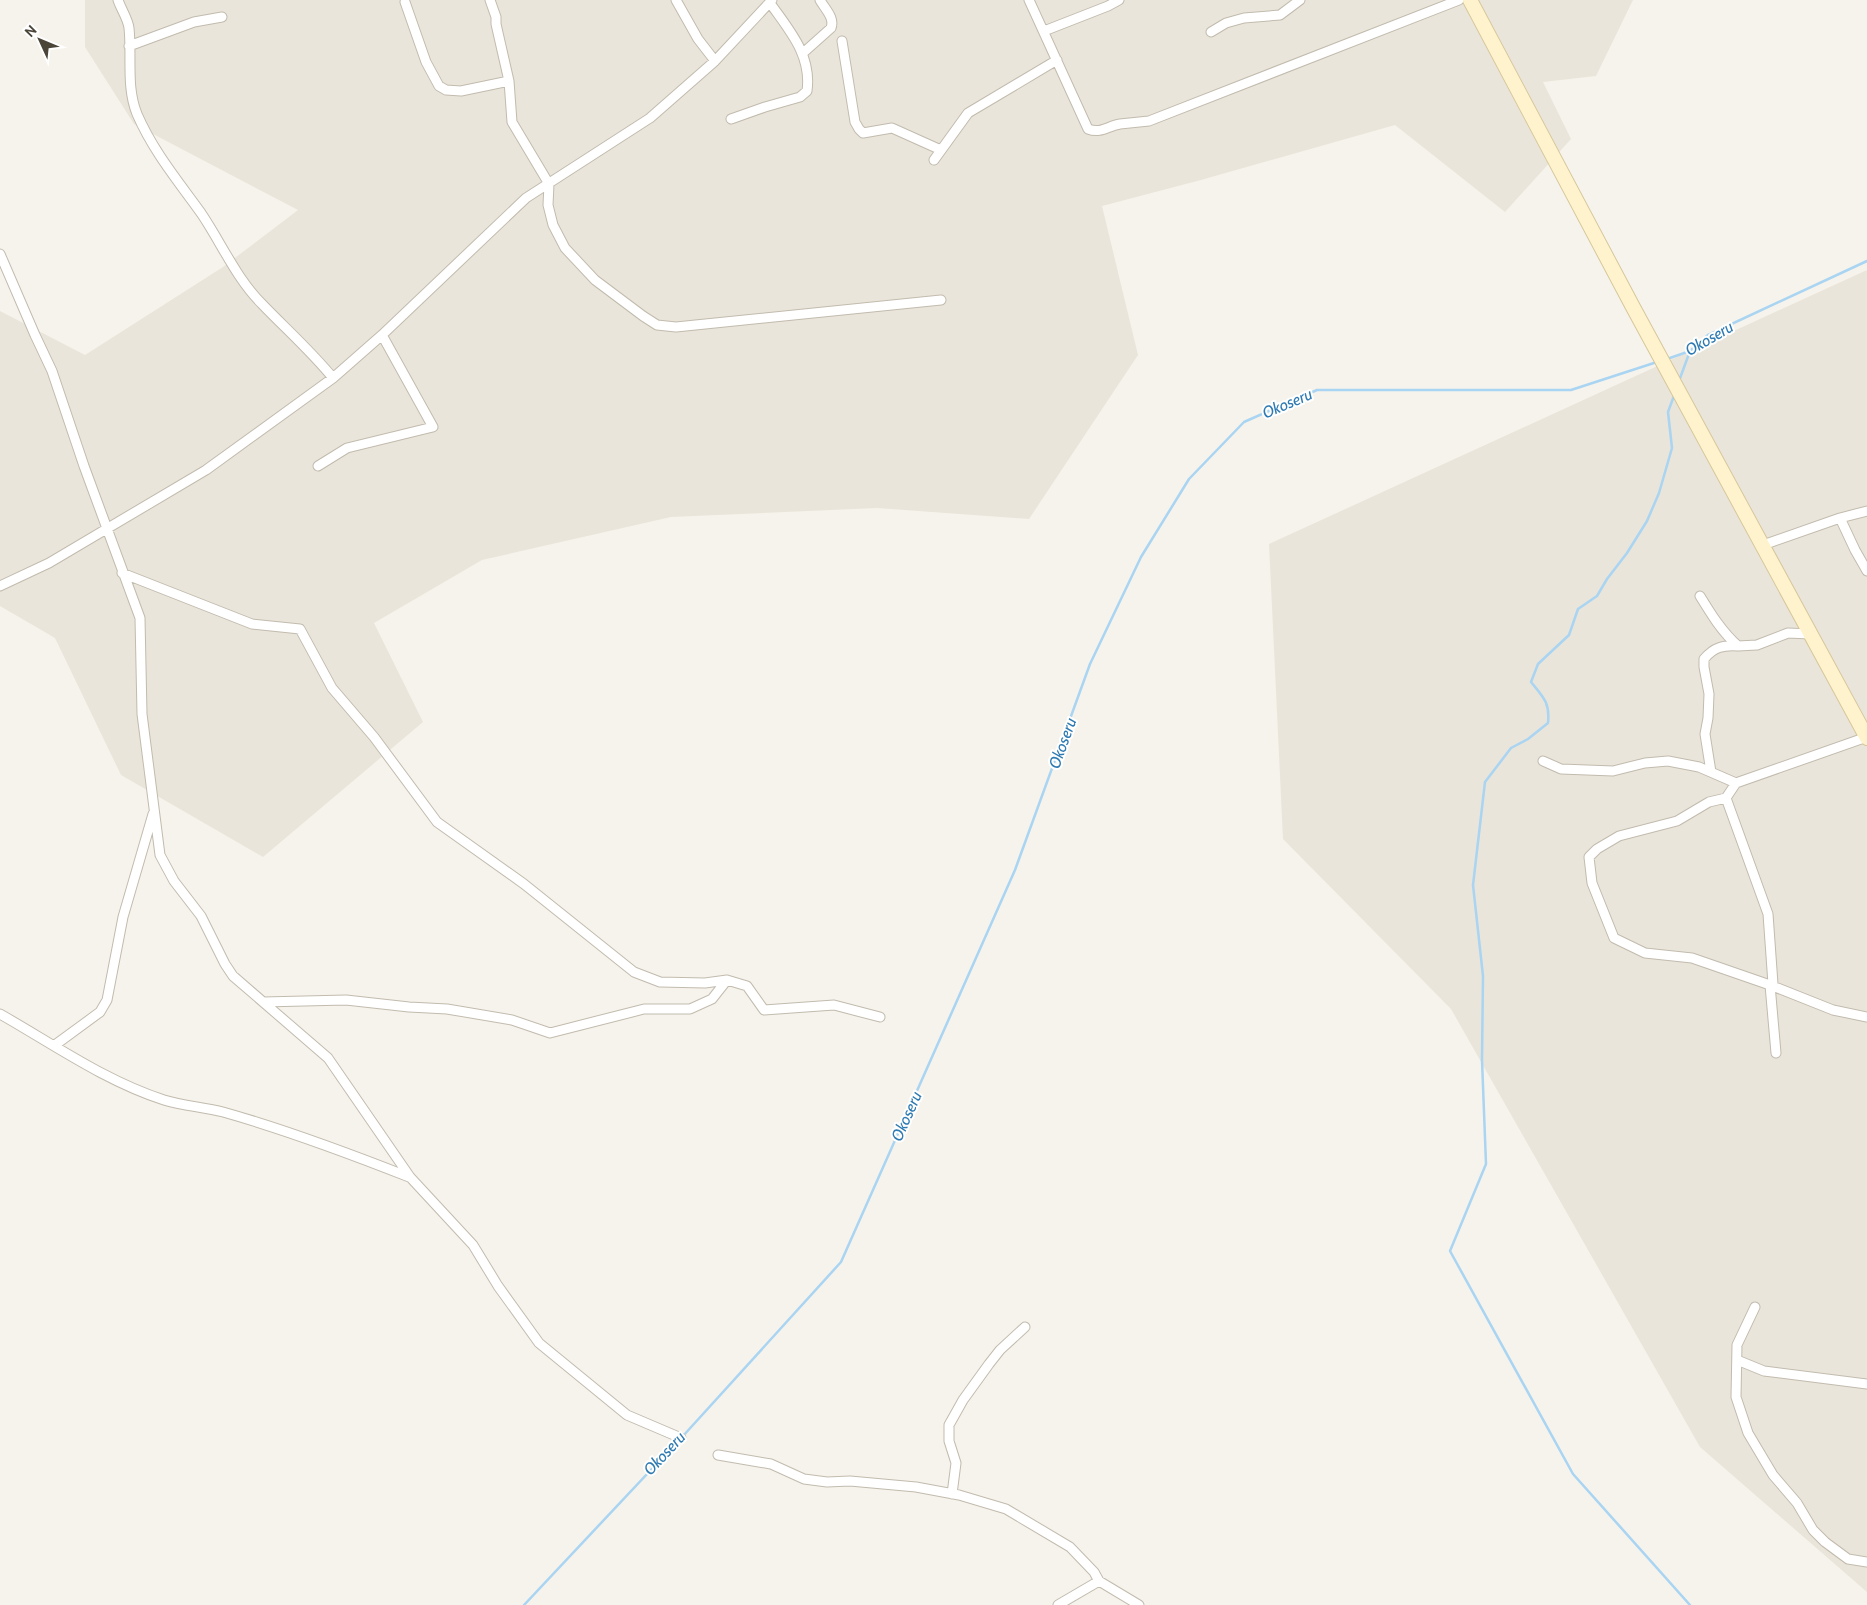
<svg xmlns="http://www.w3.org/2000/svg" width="1867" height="1605" font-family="Cabin,sans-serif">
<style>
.residential{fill:#eae5da}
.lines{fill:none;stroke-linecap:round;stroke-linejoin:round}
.stream{stroke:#a9d4f2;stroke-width:2.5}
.street-casing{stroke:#c2bbae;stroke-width:11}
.secondary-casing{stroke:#d6c79b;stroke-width:16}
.street{stroke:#fff;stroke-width:9}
.secondary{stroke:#fff3cd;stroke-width:14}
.labels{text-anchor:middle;stroke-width:4;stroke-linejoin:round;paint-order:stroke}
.water-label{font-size:16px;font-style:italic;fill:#2e7ab2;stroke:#fff}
</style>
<rect width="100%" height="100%" fill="#f6f3ec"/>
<path class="residential" d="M85,0H1633L1596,76L1543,82L1571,139L1505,212L1395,125L1201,180L1102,206L1138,355L1029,519L877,508L671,517L482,560L374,623L423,722L263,857L121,775L55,638L0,606V311L85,355L223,267L298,210L134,124L85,47Z
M1867,270V1592L1700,1447L1451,1009L1283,839L1269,544Z"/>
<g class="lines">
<path class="stream" d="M1667,359L1690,351L1708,335L1867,261
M1679,381L1690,351
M1675,393L1668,412L1672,448L1659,493L1647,521L1627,553L1607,579L1597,596L1578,609L1569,635L1538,664L1531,682C1544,698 1550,703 1548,723L1528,739L1511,748L1485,782L1473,885L1483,976L1482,1060L1486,1164L1450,1251L1573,1474L1690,1605
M683,1436L841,1262L1015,870L1090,664L1141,557L1189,479L1244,422L1317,390H1571L1657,362
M524,1605L679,1440"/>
<g class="street-casing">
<path id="street" d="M118,0C121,9 128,19 129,28C132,57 126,87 137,114C153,151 178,181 201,213C222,244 236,278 262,304C286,329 311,351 333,378
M490,0L496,17V24L509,81L512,122L549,184L548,205L553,225L565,248L595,280L643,316L657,325L676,327L941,300
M676,0L698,39L715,61
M1029,0L1088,129C1101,134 1108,126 1120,124C1129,123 1139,122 1149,121L1459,0
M405,2L426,62L439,86L446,90L461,91L509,81
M1044,31L1108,6L1119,0
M1211,32L1226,23L1244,18L1280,15L1300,0
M842,41L855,122L859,129L863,133L892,128L941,150
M129,46L194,22L222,17
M803,53L831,28C835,18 825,9 820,0
M731,119L765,107L800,97L807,91C812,55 789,30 770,3
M934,160L968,113L1057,60
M0,254L35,335L52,371L84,466L140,618L142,714L160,855L174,881L201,916L225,964L233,976L328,1058L410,1177L473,1245L498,1286L539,1343L627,1415L681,1438
M318,466L347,448L433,427L382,335
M1840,518L1855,550L1867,571
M1763,545L1840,518L1867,511
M122,573L252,624L300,629L332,688L374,737L437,822L524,884L634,972L660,982L705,983L727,980L747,986L764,1010L834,1005L880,1017
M0,586L49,563L206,470L333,378L382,335L526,198L650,118L715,61L772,0
M1700,596C1711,614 1722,632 1738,646L1757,645L1788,633L1810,634
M1867,737L1736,783L1726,798L1709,802L1677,821L1619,836L1597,849L1589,857L1592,883L1614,938L1645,953L1692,958L1770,985L1833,1010L1867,1017
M1543,761L1561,769L1613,771L1645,763L1668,761L1699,767L1736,783
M1711,772L1705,734L1708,718L1709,694L1704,667V659C1714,647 1723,645 1738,646
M1726,798L1768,914L1773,984L1770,985L1776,1053
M263,1002L346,1000L409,1007L447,1009L512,1020L550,1033L644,1009H690L712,999L727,980
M0,1014C53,1044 105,1081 164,1100C183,1106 204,1107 223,1112C287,1130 348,1153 409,1177
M55,1045L100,1012L107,1000L123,917L153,814
M1755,1307L1737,1345L1736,1397L1748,1433L1773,1475L1797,1503L1813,1530L1825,1542L1848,1559L1867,1562
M1737,1360L1764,1371L1867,1384
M718,1455L771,1464L804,1479L827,1482L850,1481L916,1487L959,1495L1006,1509L1070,1547L1094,1572L1099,1581L1139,1605
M952,1494L956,1463L949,1441V1425L963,1400L989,1364L1000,1350L1025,1327
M1058,1605L1099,1581"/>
</g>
<g class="secondary-casing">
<path id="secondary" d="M1470,0L1634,309L1867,738"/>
</g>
<use href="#street" class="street"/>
<use href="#secondary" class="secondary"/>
</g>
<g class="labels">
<g class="water-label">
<text transform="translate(1709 338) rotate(-30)" y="6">Okoseru</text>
<text transform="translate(1287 403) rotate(-23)" y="6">Okoseru</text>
<text transform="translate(1062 743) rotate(-70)" y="6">Okoseru</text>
<text transform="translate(906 1116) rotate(-66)" y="6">Okoseru</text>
<text transform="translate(664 1453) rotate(-47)" y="6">Okoseru</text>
</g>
</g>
<g transform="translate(40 40) rotate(314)" stroke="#ffffff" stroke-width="4" paint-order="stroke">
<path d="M0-4L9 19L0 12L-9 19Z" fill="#4b4439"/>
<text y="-8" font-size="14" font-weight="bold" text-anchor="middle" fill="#4b4439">N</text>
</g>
</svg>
